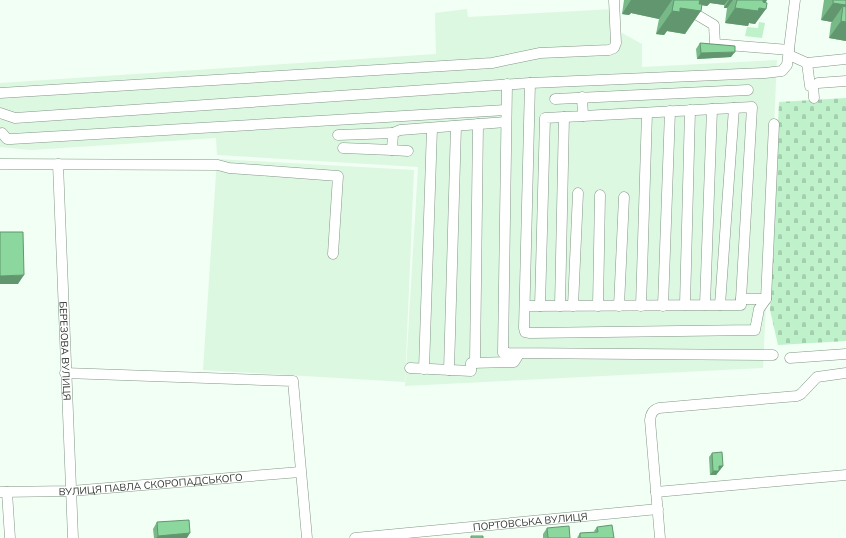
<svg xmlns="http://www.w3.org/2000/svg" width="846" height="538" font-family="Mulish,sans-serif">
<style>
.built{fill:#dcf8e1}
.grass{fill:#bff1ca}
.cemetery{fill:url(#cemetery-stones)}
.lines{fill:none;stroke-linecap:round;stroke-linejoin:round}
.minor-casing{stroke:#839687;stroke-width:11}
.minor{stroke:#fff;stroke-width:10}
.wall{fill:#78b988}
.shaded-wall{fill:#61966f}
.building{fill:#8bd79e;stroke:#61966f}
.labels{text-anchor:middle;stroke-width:3;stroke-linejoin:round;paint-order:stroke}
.street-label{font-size:10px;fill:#2e362f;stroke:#fff}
</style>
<defs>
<pattern id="cemetery-stones" width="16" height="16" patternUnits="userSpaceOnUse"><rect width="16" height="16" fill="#bff1ca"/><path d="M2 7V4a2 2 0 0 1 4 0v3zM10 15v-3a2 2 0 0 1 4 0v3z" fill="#a4cfae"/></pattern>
</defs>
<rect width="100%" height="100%" fill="#f2fff4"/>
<path class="built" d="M467,9L468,17L613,9V28L642,44V67L777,60L763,368L405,386L418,167L217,155L216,138L31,150L0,147V83L436,54L435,13Z
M217,159L414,170L405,382L203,370Z"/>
<path class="grass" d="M759,22L765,23L762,38L745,36L747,27L758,28Z"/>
<path class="cemetery" d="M846,98V341L778,345L770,310L779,102Z"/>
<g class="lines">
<g class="minor-casing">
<g id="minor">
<path d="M672,0L714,25L715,44L789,50"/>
<path d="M789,55L807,63L846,59"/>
<path d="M807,63L810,86H813L814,98"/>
<path d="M530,83L524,328L525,332L530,333L755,330L759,309L766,299L774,124"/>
<path d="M818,83L846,81"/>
<path d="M507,84L503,353L773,355"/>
<path d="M0,93L492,63L540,53L609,50L614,48L616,43L614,0"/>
<path d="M555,99L748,90"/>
<path d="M0,113L15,118L530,83L765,73L782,71L787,65L795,0"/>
<path d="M583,116L752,107L741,299"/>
<path d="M2,133L7,139H11L506,110"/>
<path d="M338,135L393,133"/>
<path d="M343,148L392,150"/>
<path d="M408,151L392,150L393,133L400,130L506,122"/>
<path d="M0,164L218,165L229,168L338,176L333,254"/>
<path id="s1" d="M58,164L73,538"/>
<path d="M685,305L690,110"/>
<path d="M705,305L712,109"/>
<path d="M720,305L734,108"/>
<path d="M525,306L741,305V299H766"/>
<path d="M540,306L545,118L583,116L582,97"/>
<path d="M560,306L564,117"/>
<path d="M573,306L578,193"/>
<path d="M598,306L600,195"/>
<path d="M619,306L624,197"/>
<path d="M641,306L647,113"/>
<path d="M663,306L670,111"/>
<path d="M790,358L846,354"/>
<path d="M475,363L478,124"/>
<path d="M410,368L471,371V363L514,362L519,354"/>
<path d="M424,369L432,128"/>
<path d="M449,370L456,126"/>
<path d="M65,373L293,381L307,538"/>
<path id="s2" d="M0,492L71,491L300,472"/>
<path d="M7,492L10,538"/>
<path d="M656,492L846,475"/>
<path id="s3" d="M355,538L658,509"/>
<path d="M660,538L650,420C651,413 653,410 659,408L797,396L801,394L817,377L846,373"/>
</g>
</g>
<use href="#minor" class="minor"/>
</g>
<path class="wall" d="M624,0H767L755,24L749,23L748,26L725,23L727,8H724V5L710,3L707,6L702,5L685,34L667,31L664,35L656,34L659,19L631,13L629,15L622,14Z
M824,0H846V41L829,38L831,23L832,22L821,20Z
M700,43L731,57L697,59L696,49Z
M712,453L723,466L716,475H710L709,457Z
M157,522L187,538H154L153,529Z
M597,527L614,538H577L580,533L595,532L594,531Z
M547,528L570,538H543V534Z"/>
<path class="shaded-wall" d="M631,0H672L659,19L631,13L629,15L622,14Z
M696,0H728L724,5L710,3L707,6L694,4Z
M729,0H733L727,8H724Z
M757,0H767L764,4Z
M833,3L846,5V6H843L832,22L821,20Z
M680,8L701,11L685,34L667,31L664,35L656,34L672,11Z
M735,8H759L766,9L755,24L749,23L748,26L725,23Z
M841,21L846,22V41L829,38Z
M735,52L731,57L697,59L701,53Z
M24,275L18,284H0V276Z
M719,466H723L720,470H716Z
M713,471H719L716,475H710Z
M190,533L187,538H156L158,536Z"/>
<path class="building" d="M674,0H700L699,4H702L701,11L680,8V12L672,11Z
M737,0H763V2L767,3L766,9L759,8L758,11L735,8Z
M833,0H846V5L833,3Z
M843,6L846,7V22L841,21Z
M700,43L735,46V52L701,53Z
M0,232H23L24,275L0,276Z
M722,452L723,466H719V471H713L712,453Z
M189,520L190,533L158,536L157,522Z
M612,525L614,538H580V533L598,532L597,527Z
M569,526L570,538H548L547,528Z
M471,536H483V538H471Z"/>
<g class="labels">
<g class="street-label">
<text dy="4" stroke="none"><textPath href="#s1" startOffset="187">БЕРЕЗОВА ВУЛИЦЯ</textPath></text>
<text dy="4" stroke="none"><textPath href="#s2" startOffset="151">ВУЛИЦЯ ПАВЛА СКОРОПАДСЬКОГО</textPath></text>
<text dy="4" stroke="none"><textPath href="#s3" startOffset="176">ПОРТОВСЬКА ВУЛИЦЯ</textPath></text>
</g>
</g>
</svg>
